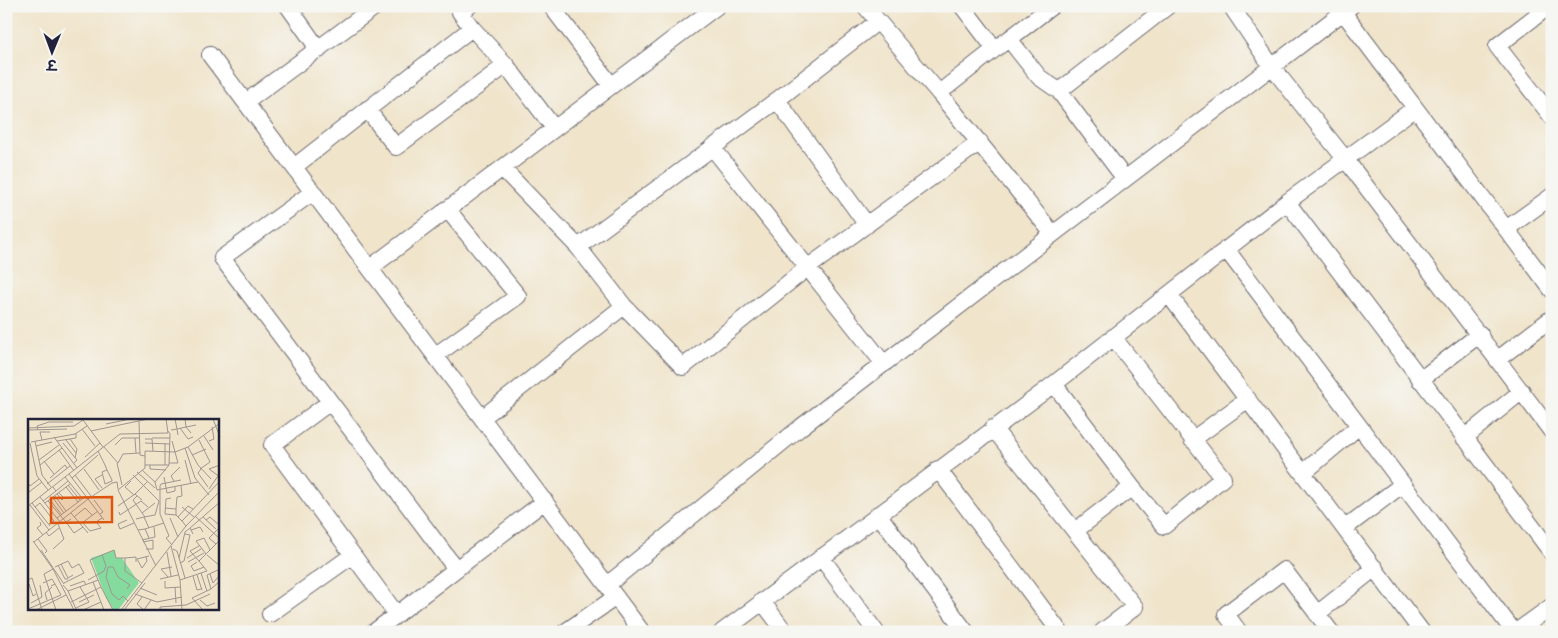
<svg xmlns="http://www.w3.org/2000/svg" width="1558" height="638" font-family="'Gochi Hand','Playpen Sans Deva',sans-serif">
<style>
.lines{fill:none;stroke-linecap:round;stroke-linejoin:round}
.street-casing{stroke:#6a666d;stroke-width:18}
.street{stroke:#fff;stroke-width:16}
.inset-road{fill:none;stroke:#9e9691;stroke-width:1}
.view{fill:#de560e;fill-opacity:0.15;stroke:#de560e;stroke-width:2.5}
.inset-edge{fill:none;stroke:#22223b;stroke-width:2.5}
</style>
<rect width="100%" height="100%" fill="#f6f6f2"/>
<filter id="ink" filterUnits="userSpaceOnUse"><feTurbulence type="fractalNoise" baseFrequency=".02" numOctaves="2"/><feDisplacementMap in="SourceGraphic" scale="10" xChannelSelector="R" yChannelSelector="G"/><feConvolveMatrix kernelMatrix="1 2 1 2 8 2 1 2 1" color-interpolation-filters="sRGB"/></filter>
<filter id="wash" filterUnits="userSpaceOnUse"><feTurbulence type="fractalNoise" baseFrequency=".0096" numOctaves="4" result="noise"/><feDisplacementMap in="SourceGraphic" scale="20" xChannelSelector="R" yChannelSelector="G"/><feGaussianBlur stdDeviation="1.12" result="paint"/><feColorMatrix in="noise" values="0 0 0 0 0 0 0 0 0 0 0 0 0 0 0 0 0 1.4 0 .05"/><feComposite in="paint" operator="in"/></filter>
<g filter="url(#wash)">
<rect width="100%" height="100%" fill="#f0e4ca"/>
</g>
<g filter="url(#ink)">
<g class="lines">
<g class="street-casing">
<path id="street" d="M288,6L319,50
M469,6L460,12L472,28
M551,6L611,85
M865,6L939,93L1053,234
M962,6L995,49L1009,39
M1052,6L1009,39L1039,77L1059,91L1125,179
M1231,6L1272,67L1346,160L1552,432
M1549,6L1497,46L1552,117
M1343,12L1552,290
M210,55L642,632
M1059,91L1168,6
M939,93L995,49
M777,100L867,225
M246,102L376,6
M367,109L396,147L506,65
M712,147L884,364
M294,167L472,28L506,65L554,128
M502,168L578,247L624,306L683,367L807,268L980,142
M313,192L222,258L456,569
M1287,202L1552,553
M1506,229L1552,196
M578,247L777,100L877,22
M1226,249L1514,632
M370,268L717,6
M1169,295L1422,632
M1113,337L1223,478L1164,526L1132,487
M436,355L518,296L447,209
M1498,359L1552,318
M1420,380L1480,334
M1054,384L1132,487L1075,531
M330,402L272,445L397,615
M482,418L624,306
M993,428L1135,607L1102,632
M1464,438L1522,391
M1192,440L1248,399
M938,469L1060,632
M1303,473L1359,426
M878,514L966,632
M1345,528L1403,484
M821,557L876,632
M607,585L801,427L1351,6
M762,601L785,632
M270,614L353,555
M1317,614L1375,568
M374,632L545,501
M565,632L616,597
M722,632L1054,384L1287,202L1415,108
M1239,632L1226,614L1284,570L1331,632
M1516,632L1552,606"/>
</g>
<use href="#street" class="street"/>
</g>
</g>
<g transform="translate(28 419)">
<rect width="191" height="191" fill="#f0e4ca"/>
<path d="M87,131L88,139H94L111,164L90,191H86L78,179L63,139Z" fill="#85db9e"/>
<path class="inset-road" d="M157,0L158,8L168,6M185,0L192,18M55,1L75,28M111,2L112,36L117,37M78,5L102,0M0,9L46,7L55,1M152,9L160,20L165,18M54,10L67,27M0,11L39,10M10,11L9,7L21,3H45M143,11L149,10L147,0M63,12L120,0M150,16L149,10L158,8L163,14M176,17L185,31M26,18L49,49M107,19L108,34M124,19H142M42,20L49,30L47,39M117,20H124L125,32M14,21L12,13H22M38,21L48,34M171,21L182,43L172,50M7,22L14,56L23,68M29,22L48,19V14M181,22L186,20L184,8M3,23L47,15L59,7M2,24L9,57L20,71M35,24L49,41L46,44M117,24L142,25M87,26L94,19H112M8,27L24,23M76,28L90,44L95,35L112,34M160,28L170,46L183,60M157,29L167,59L181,76M31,31L46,52M70,32L77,46L79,51L84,61V62L77,65L74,53L79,51M164,36L178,30M57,38L72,24M11,41L31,26M157,41L163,65M16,42L26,55M89,44L94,66M141,44H150L144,22M12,46L34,29M117,46H141L142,15L140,12M122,46V50L138,51M137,46V24M141,46L127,63L129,71L170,63M192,46L181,50L192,58M56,50L71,71M173,50L170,54L180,68M114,51L127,63M109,53L127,69M41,55L76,101M47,56L63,77M74,56L67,60L74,69M105,56L131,82L127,96L116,98M37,58L54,79M136,58L139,74L147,72V68M22,59L37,46L39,49M44,59L70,36M103,62L97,68L106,76M146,62L143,57L152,48M0,64L2,67L11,60M19,65L42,47M40,66L52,81M38,68L50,83M181,70L190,57M28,72L40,62M1,73L14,63M29,75L34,81L36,79L31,74M27,77L38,92M109,77L105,81L117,98M12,78L32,103M25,79L36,94M143,79L138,80L137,95L148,96M60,80L84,64L89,63L90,70M22,81L34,96M66,81L75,93L72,95M114,81L107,75L119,63M15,82L28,72L25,68M20,82L38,103M4,84L22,107M17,84L42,65M2,86L21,111M0,87L92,15L140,14L138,0M90,87L107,75M7,88L12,84L26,102L21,105M154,88L166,98M137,89L148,90V96L154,102M148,90L149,78L154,77L153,66M91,93L92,96L113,82L120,88M43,94L60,114M114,94L127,84M167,97L192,120M46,98L57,89L64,96M150,98L160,87L165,90M175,98L188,110M29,99L58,77M142,99L150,118M43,100L38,103L46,114L55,108M108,100L116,98L121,109M99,101L90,105L92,110L106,104M178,101L182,98L191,106M12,103L13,106L9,109L15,116M54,104L70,92M55,104L62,112L73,109M158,107L154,102L192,62M73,109L68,103L74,99M117,110L136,104M110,111L117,110L121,119M163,111L172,108L175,113M18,113L21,117L31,109M165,115L162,109L192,83M10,120L19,132L17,134M114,121L127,118L126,108M5,122L25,150L46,191M6,123L60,80M115,123L125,121V130H118M188,125L181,119L192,108M144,126L138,119L141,117L132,95V67L133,65L153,61M143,127L152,161L154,191M171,127L162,132L171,142M25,130L36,120L30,105M145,130L149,132L157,159M13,131L36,165M139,133L143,157M178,135L168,122L176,119L182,131M179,136L192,147M118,138L119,142L114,149L109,140L121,137M97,139L108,138V143M151,139L157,113L162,109M159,139L173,130M160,143L176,134M169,143L163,147L166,152L176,148M152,144L156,142L162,116L157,115M33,145L40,159L45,156M30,146L37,160H40M128,147L90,71L117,49V32L147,33L160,28L192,4M27,148L40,142L44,149L51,145L56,154L36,164M25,150L16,155L28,191M192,150L179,156L183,170L192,162M173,154L179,172M182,155L185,164L191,157M169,156L174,171M165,157L169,171L173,170M140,158L133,150L144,148M132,160L150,156M0,161L4,159L14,191M60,161L76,152L78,147L74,136M152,161L179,152L171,142L192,121M137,162V169L153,168M15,164L24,160L27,165M1,165L5,177L8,175M35,166L40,172L65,163M42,167L56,162L58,166M73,168L85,191M147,168L148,184M112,169L129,176M99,170L102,166L90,158L85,148H80L78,158L84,175L91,181L95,177L100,182M40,172L48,190M107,175L129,183L154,178M114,178L109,185L116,191L123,181M19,181L17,174L24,168M172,181L179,187L187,184M43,183L73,168L70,161M51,183L66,176M3,184L14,178L12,166M48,189L61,183L52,168M0,190L33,176L27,165L23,167M8,191L38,176M55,191L73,183M76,191L65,163L70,161L62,141L86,131L88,139H97V152L114,164M93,191L158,107L192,72M96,191L117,164M132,191V188L158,186L182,175M175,191L164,179L183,170"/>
<path class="view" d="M84,78V103L23,104V79Z"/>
<rect width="191" height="191" class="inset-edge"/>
</g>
<rect width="1558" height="638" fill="none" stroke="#f6f6f2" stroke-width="25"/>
<g transform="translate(52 52) rotate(181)" stroke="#f6f6f2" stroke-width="4" paint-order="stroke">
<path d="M0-4L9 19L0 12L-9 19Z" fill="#22223b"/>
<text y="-8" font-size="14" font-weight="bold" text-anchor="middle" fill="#22223b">उ</text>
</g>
</svg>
